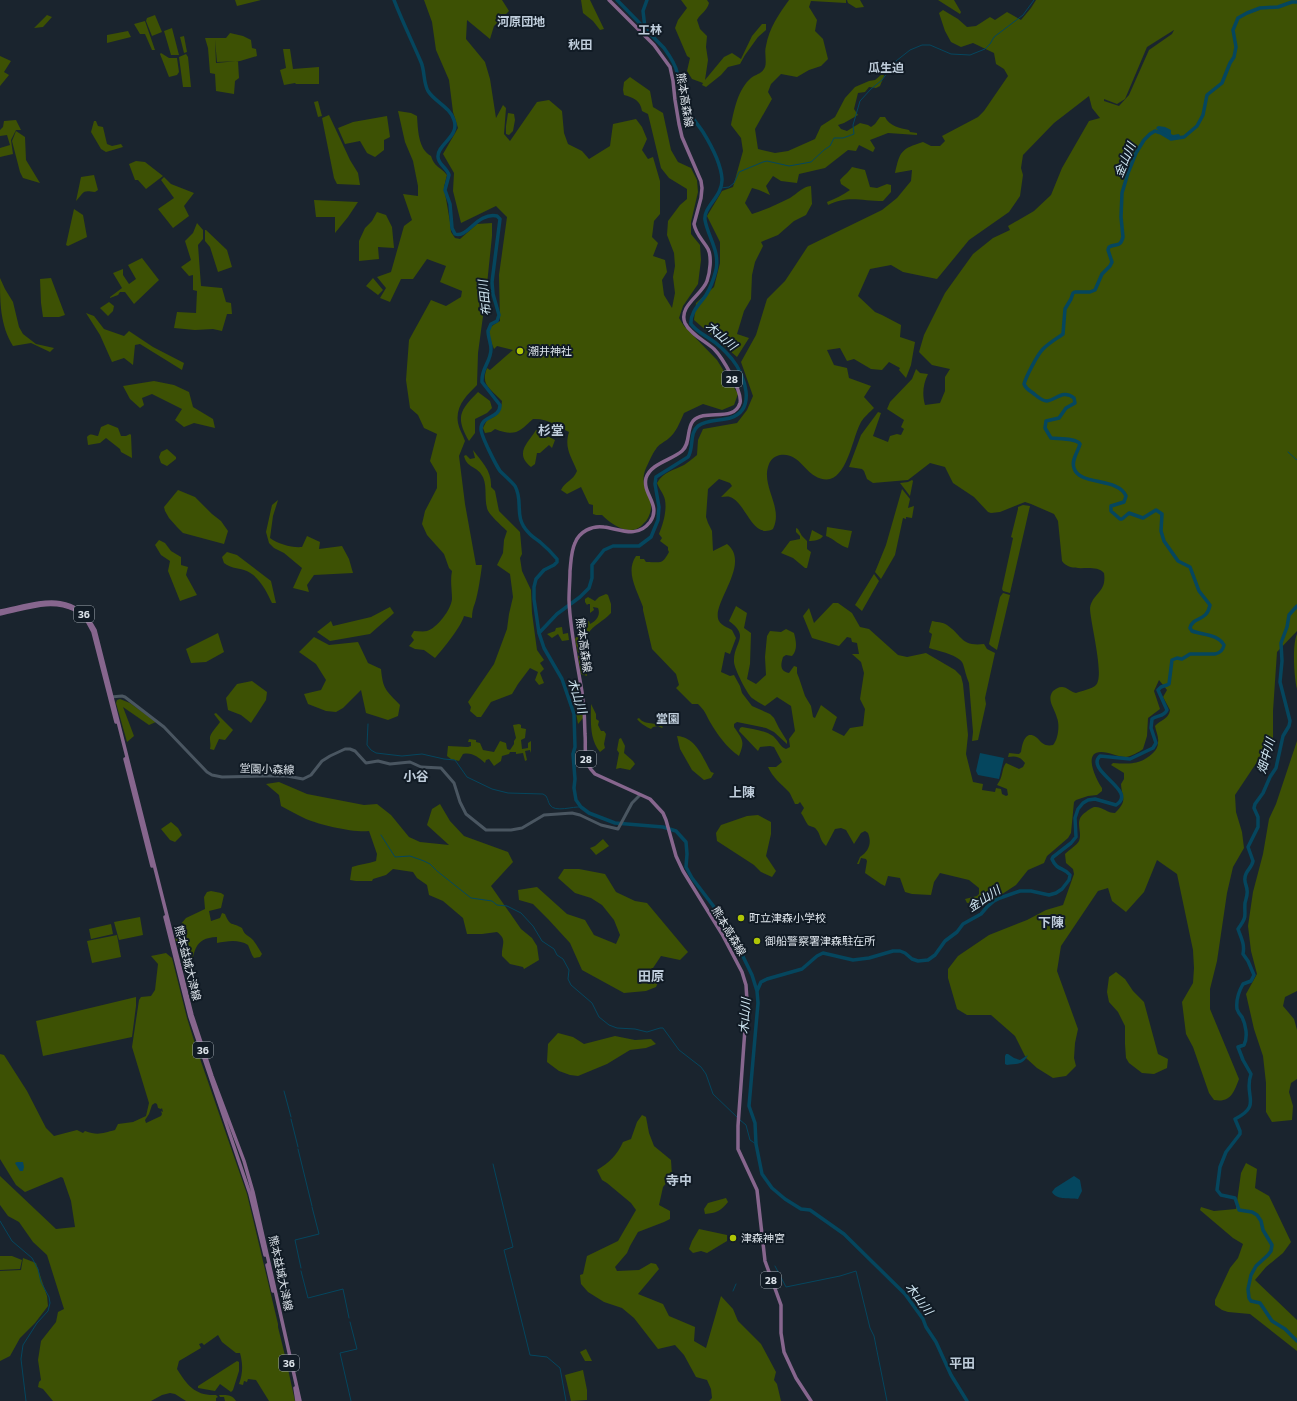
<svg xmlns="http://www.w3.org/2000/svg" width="1297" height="1401" font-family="Commissioner,'Noto Sans JP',sans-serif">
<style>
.green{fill:#3d5104;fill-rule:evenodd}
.water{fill:#05465e}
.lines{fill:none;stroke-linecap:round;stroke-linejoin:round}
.stream{stroke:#05465e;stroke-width:1}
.river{stroke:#05465e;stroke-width:3.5}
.secondary{stroke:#4a5661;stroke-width:3}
.primary{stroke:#87668e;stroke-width:3.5}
.poi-dot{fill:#afc506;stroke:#111b25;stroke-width:1.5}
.labels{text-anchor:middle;stroke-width:4;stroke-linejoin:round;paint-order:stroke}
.shield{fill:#111b25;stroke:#9fa7af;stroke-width:1}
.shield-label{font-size:10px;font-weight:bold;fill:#dce3ea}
.street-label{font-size:11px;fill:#dce3ea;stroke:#111b25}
.poi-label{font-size:11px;fill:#dce3ea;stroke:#111b25;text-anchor:start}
.neighbourhood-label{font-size:12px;font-weight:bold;fill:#bfcddb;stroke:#111b25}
.water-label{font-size:12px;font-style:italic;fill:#d1e8f4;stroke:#111b25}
.quarter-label{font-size:13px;font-weight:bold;fill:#bfcddb;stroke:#111b25}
</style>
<rect width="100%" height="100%" fill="#1a242e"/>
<path class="green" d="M235,0H261L237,6Z
M424,0H502L509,11L494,26L490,39L467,20L466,39L485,62L490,79L496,118L503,105L506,108L504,134L510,141L537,102L549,100L562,111L564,133L568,144L582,151L589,159L610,146L613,124L636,119L642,127L647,139L642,150L648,159L653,157L660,181V214L654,221L652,237L658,243L653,256L665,260L667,272L662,280L664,295L672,308L675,293L673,277L675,266L674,253L667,235L668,221L680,205L687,199V189L669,178L661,168L648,114L642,111C640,100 634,98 624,95L623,90L624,82L630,77L650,91L653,107L663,113L671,150L678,162L691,168L697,180L698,192L691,222V234L700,245L701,260L698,284L683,306L679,318L684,326L717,360L738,394L734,405L722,410L703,404L684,413C680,422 676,433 668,439C664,442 658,445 656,449C652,454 649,462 646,468C638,487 652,492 651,509C650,514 648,520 644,523C632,538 613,526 602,515H596L593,514V505L589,504L581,487L567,494L561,490C565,481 573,481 577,471C571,456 564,448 569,432C558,426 547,418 533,419C519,432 515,437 495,429L491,432L485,433L483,428L487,420C497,417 501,412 502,401C491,389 480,385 487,368L490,370L513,350L497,346L494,349C492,343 485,331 492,326C494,324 497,323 500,321L499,275L507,217L496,206L461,223L453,191L454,173L443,154L458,128L453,112L449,80L436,50L432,22Z
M581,0H590L604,29L600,30L593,21L583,13Z
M681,0H707L709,3C707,11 701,13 697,20L700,29L707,36L706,47L708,60L705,80L724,57L732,53L741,59L752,36L762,24H766V30L758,37L745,55L740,64L728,67L721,75L706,87L702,85L703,83L692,79L687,71L690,58L687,56L675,28L678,20L687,8Z
M789,0H846V3L811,1L809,7L817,20L815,31L823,39L828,59L821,66L809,70L797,77L781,74L771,84L768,92L772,99L755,129L758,149L775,153L788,151L815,139L821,126L835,117L845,98L855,87L869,81L875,80L881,75L882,70L884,76L880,86L876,88L869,87L865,92L858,93L854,109L858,115L844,123L838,125L841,129L847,131L860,123L868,125L871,127L875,124L880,117H885C889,126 900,128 909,130L910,132L917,133V135L888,133L870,140L875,148L873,152L859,145L856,151L848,150L825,168L799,174L797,183L781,181L773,176L766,186L770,195L759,190L752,188L745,203L752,214C765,210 778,204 790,198C798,193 802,187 811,186L812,204L806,215L794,221L778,235L761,242L763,246L755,262L752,275L751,299L744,311L737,334L749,338L737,357L694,320L696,303L714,287L720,263V242L707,216L722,191L733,187L743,151L741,138L731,125C734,110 738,89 751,78C756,74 762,74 765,67C767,61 764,52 766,46C769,28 779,14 789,0Z
M847,0H860L864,7L856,8L848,3Z
M938,0H954L961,12L960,14Z
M1036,0H1297V631L1277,652L1273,711V738L1235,795L1236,812L1242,832L1244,848L1233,867L1227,893L1217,961L1210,989V1009L1239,1079C1234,1092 1231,1103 1214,1100L1209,1093L1193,1047L1186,1034L1182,1002L1193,983L1194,968L1193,950L1177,874L1157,860L1144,892L1126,912L1112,901L1108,888L1098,891L1061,946L1057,971L1078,1029L1075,1043L1074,1058L1076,1066L1066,1076L1053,1078L1037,1068L1026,1058L1015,1036L991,1015H967L957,1009L948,978V969L958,956L989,935L1027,920L1046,910L1063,905L1074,874L1073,869L1066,863L1065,854C1069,850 1077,845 1079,841C1083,831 1073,820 1086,812C1088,810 1091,808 1094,807C1102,806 1107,813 1115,813C1128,800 1122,799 1121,784L1124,779V773L1111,765L1113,763C1130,764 1140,765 1153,753C1156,750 1158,747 1158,742C1159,737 1156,732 1155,726C1160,720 1169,719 1170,710L1163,697L1167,690L1159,680L1154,691L1160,709L1148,718L1147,736L1143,749C1139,752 1132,756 1126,757C1118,757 1109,752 1101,752C1082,752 1097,781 1102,788V791L1097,795L1088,796L1076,800L1074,802L1071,833L1068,838L1047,856L1044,863L1028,870L1016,885L993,900L967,903L965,899L977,896L979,894V888L969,880L940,873L934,882L931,895L912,894L905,892L900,878L888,876L885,886L881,884L865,873L867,861L866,859L861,858L859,864H857L860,857C869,851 872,843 868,833L865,831L861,833L854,844L846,830L841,828L835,829L826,846C819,840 821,834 816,829C814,826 810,827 808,825C805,821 804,817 801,813L804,808L800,802L798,804H795C793,800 791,795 789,792C780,783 773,778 768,767H776L782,762L774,747L770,746L760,747L758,751L739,731L740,728L742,727C752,729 764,730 773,736C778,740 780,747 786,749L790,747L789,739L795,731L791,706L777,697L765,706C761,704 756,701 752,698C747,694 734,668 734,662C733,642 751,637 729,621L736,606L747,613L744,628L751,633L750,664L747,679L756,684L766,675L765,657L767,636L770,631L781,632L786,629L794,633C796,641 798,649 792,656L786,655L783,657C781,664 779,671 789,673L794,666L797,667V673L799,678L805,696L811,706L813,717L815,718L821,705L837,717L832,730L844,736L850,728L863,726L865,709L860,699L864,673L861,662L852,654H859L857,643L852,642L851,638L847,637L839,646L812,638L803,616L809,608L814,623L833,603H838L852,613L860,627L869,629L898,655L907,657L926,653L955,670L961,676L963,684L968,735L966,754L973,782L983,784L982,790L995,792L996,788L1001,789L1002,794L1006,796L1008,795L1007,789L997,785C998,783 999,782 1000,780C1003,774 1002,768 1006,763L1019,769L1023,767L1025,763C1020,756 1015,756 1008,757L1009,753L1019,754L1021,752C1022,746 1023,738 1029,735C1040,734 1039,748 1053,745C1058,740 1060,725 1057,718C1055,709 1046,700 1053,691C1056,689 1058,687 1062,687C1067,687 1071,692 1076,693C1081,691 1092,689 1096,685C1105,676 1090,622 1090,608C1093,592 1107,593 1104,573C1094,562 1072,575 1062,561L1058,521L1054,514L1031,504L1025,502L1000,512L991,513L988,512L974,497L953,483L945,467L930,463L908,480L873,483L867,479L864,471L862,469L849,467L861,435L878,412L881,413L873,436L888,442L890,436L897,434L901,435L904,429L901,427L904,420L887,409L890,402L912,379L916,369L920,373L928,374C923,384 922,394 925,405L940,403L945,391V377L950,369L932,365L919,352L924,335L945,293L973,254L993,238L1010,230L1008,226L1034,211L1051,195L1062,168L1089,121L1100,118L1092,108L1089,96L1054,123L1023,155L1021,168L1023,175L1020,196L1009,212L969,240L937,279L903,272L891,265L870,269L858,296L875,312L882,315L901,325L900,337L915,342L911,365L906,378L899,370L900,368L889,362L882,370L871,369L854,359L847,361L840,348L827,350L834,365L847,368L849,378L871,386L864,397L874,408C870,412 864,417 861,422C853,436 848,474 830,479C826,480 819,479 815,476C803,469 797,452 780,455C775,456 771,459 769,464C760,486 784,507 773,529C752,540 746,502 730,497C727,496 724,497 721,497L732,486L730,483L719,479L708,489L706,517L708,523L712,531L713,551L727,544C752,564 710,604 719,621C722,626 727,627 732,630L736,638L730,654L725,652L721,672L730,676L734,675L740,686L742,693L752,706L770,714L774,718L779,728L787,741V744L774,732L766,728L737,722L734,724V727C743,740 745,741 739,756C727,748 717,734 710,722C705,713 706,712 698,704H692L676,688L679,685L676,674L652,649L643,610V607C637,590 625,572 636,556H640V559H644L646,562C661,562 662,565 669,552L668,550V547L660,541L662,538L659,534C663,524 667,511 665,500C664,494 659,489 657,483C663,472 674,470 684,465C689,462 693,458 697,455L698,440L703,429L737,423L747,410L753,396L741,362L756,335L767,299L785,281L808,246L882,210L897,198L911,181L912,170L895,173C900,151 901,149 923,142L931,146H940L945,141L942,136L978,117L984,111L1008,76L1004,69L996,64L994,53L973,43L961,47L951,42L945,31L939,13L943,10L958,19L967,27L976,26L990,17L995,20L1007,12L1021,20L1031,8ZM1174,30L1172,34L1149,50L1129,95L1119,106L1104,101V99L1117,104L1125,99L1147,47Z
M47,15L52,17L43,27L34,28Z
M155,15L162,32L152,36L146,21L147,18Z
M145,21L155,50H152L145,34H140L134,24Z
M172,28L179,55H171L164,31Z
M128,31L131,37L107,43V35Z
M230,33L243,36L251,40L252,48L256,49L257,56L240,61L217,62L215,40L216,63L238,61L239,78L235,81L234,94L216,91L215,74L210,73L208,48L205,38H226Z
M184,36L187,52L184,53L180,37Z
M283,49H290L293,69L319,67V84H296L295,83L284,85L280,70L286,68Z
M161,53L169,58H177L179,72L177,75L169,77L160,54Z
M186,54L188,57L191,87H183L179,57Z
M0,56L11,61L4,72L9,75L0,86Z
M318,101L322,116L318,117L314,102Z
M398,111L411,113L417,116C418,129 418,149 431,156C435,168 440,166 447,175L444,187L450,222L451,232L455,238L460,239L477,224L492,223V236L486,294L478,353L477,385C467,395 455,406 458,423C459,429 463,435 465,441L459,456L465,504L476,565H482C481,574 478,594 475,603C473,608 472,612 472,618L464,616C461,627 443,649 435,658L424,650L415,649L409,646L414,640L411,636L414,631C418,631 423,632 427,631C437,628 451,610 452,599C452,589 450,581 452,571L449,568L444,554L427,535L422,524L425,511L437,488V473L430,461L437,434L424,428L418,415L410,408L406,380L409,340L431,300L446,306L461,297L462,291L440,282L446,266L427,259L413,279H401L390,302L380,298L386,288L377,277L391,272L404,226L412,220L403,194L418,196V186L413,161L405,142Z
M508,113L514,114L515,120L513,131L509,135L506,134V126Z
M329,115L350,160L358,173L360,185L337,184L334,178L322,118Z
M387,116L390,137L384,140V150L375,157L367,153L360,141L345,144L338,128L353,122Z
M16,120L21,130H16L11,140L13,154L0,157V148L10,145L7,135L0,136V130L3,127L4,121Z
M94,121H96L98,126L103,127L107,144L112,146L121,144L123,147L106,152L101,149L91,132Z
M16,131L25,137L26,160L40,183L23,178L20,172L12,141Z
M136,161L145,162L163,176L146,189L138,180H135L129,164Z
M852,167L865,170L870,187L877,188L887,184L891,185V192L883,201C861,201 848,195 828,205L827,202C835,199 843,195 850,190L841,184L840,180C844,175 848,173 852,167Z
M94,175L98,190L95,192C81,190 85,192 76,201L81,177Z
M164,177L171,184L194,193L184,206L189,216L173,228L158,209L174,198L161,180Z
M314,200L358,202L348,217L335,233V217H316Z
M74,209L83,215L87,237L68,246L66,245Z
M377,212L386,215L392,227L394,248L378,247L379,259L359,261V241L365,228L372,221Z
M197,223L203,230V239L198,245L201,286L222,288L226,302L231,303L232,314H227L222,331L213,329L195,330L174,328L177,312L196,313L197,291L193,290V275L189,276L181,267L191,260L185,241L193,233Z
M205,230H206L227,250L232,267L218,272L210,247L205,241Z
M142,258L159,280L134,304L125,292H120L118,295L110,298V297L122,288L113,273L123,269V275L129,284L136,279L128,265Z
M0,278L5,289L13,302L19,327L23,334L36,344L54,348L50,352L31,343L13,346C0,325 0,302 0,278Z
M51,278L65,315L59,317H43L41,303L40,279Z
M373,278L383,290L378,295L366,286Z
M109,302L114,306L113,311L108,316L100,308Z
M86,313L94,316L104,329L124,336L129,331L153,347L184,363L182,370L140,344L135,345L133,365L124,358L112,362L100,335Z
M154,381L174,385L189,392L193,407L213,419L215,428L194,423L184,427L175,420L182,409L152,394L142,398L144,405L140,408L130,399L123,386Z
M478,392L490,401L492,408L487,413L475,419V433L469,441C455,417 460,410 478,392Z
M108,424L118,428L121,436H126L130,434L131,435L132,458L121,452L120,449L106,438L100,443L88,445L87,437C91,432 94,436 98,436L101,427Z
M536,430L555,440L552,448L549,445L540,453H537L535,464L531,467C514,453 528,443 536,430Z
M167,449L176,457V459L167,466L161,463L159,457L161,452Z
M473,450C482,462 492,471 491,487L495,491L499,511L520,532L522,554L520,558L522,571L531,590L532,613L537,650L544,660L540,663L544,669L540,673L544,683L539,685L535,680L538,672L530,668L518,684L512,694L491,702L481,717H477L470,711L471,707L468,702L494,664L507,629L509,614L513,597L510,574L497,565L503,553L504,540L507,531C502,526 488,514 487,508C484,497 488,483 481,474C476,466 467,468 464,456L466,455L470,459L475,458Z
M912,480L913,481L910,496L900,483L908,482Z
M902,489L910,499L908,508L914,506L912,518L906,517V519L903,518L895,555L881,579L875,572L886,545Z
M178,490L195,497L212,514L221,521L228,531L224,544L183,533L177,527L169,518L165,511L164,507Z
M278,500L273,516L270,538C278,544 292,548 302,547L307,536L320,542L319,549L342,546L349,559L353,573L314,575L307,585L309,592L293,588L302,568L284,553L274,548L269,543L266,532L272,505Z
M1023,505L1030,506L1010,593L1003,591L1002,589L1013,538L1011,537L1018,509V507Z
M827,527L852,531L848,548C840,546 834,539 826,536Z
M796,528L798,529L802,536L807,541V549L811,552L807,568H805L793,558L781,553L790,541L800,539V536L796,532Z
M812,530L823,536C821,540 814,541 809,541Z
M159,540L165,543L171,551L181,557V565L188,567L186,575L197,595L180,601L168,571L170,561L161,555L155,545Z
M227,552L237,555L271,581L276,603H272C267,592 258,574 244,570C237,568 231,568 224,563L222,557Z
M874,574L879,581L862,611L855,605Z
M1003,593L1010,595L997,650L991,646L989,644L1000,597Z
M606,594L608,595L611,604V613C604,621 593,625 588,634L582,625L589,621L590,624C596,621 601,615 598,608L593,607L594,610L590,613V604H588L587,605L585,602V599L588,597L595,601L599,597Z
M390,607L394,613L370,634L330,641L317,632L331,621L333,626L371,617Z
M932,621C936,622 943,622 947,625C962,635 961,647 984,644L987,649L995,653L985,698L986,704L978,740L972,741L973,732L969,683C966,676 965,670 963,664C960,655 938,651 929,648L932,634L929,632Z
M562,627L563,634L568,633L569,640L562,641L558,634L552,638L547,634L555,631L556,628Z
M580,632L584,641L578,645V648L582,650L578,653L575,639Z
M218,633L224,652L206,662L191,663L186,649Z
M1297,634V689C1294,677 1292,645 1297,634Z
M314,637L329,645L358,642L368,663L381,669C383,690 386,690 400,705L398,716L388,720L366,713L361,690L343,708L336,712L326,711L308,704L304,694L321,690L326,680L316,664L299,652Z
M582,654L583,658L585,659L587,676L581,674L578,656Z
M252,681L267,692L266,700L251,723L241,715L228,710L226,698L237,684Z
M570,682L579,686L581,697H579L572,690Z
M120,699L130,703L156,722L149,725L123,707L134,736L127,742L116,703L117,700Z
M582,702L583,718L578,724L575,707L580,705Z
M591,704L596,714V719L599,721L598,725L601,731H604L606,734L604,744L605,748L600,752C589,739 591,720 591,704Z
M216,713L233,730L225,740L219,739L214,750L210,749C211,744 210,743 210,739C209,734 217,727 220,722L214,714Z
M639,718C645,726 656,721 663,727L662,728L658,726L653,727L651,729C645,726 641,724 637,719Z
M519,724L521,725V728L526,729L525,738L521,740L522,749L528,748V743L531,741V753L530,750L525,751L527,760L525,761L523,753L516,754V752H510L509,754L502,756L501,761L494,766L489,759L486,760L485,763C478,757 472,752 463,754L459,761L451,759L447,756L448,746L468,747L471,746V742H468L469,739L476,740V742L480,743L483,750L494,752L500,741L506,743L507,749L510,750L514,744V741L516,738L513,725Z
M677,736C696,737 703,758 711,772L714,773L711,778L704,780L692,770L680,749Z
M621,738L625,746L624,753L633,761L635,764L630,770L620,768L616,769L619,753L617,750L619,739Z
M1297,741V991L1285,997L1283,1006L1294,1019L1297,1030V1079L1291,1083L1289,1092L1293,1106L1292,1120L1272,1122L1266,1112V1083L1263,1056L1254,1029L1246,994L1257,974L1251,951L1248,926L1253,892L1263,854L1269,819L1276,804Z
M279,782L307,794L364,805L377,804L391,815L409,837L420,842L449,845L427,825L432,809L440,804L450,821L464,836L508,852L513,862L491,886L521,929L532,938L537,946L539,960L524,969L523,967L510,964L502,956C501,945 508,940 497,932L482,934H467L463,918L443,901L429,895L427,885L417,878L413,872L393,869L386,875L373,879L372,881H356L350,880L352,867C360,864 368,864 376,861L377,854L369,831C355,833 320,825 306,819C297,815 289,810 281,806L279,795L266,784Z
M758,815L771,822V834L766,856L776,871L772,877L761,872L754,865L717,841L716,833L721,825L747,816Z
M171,822L178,828L182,835L175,842L170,840L161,829Z
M603,839L609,846L596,855L590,848L595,846Z
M564,869H579L605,874L616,892L635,901L647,903L688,952L680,960L661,956L651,971L660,978L656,987L646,991L624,993L582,970L570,943L548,919L533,904L519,900L518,890L537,887L567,914L585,920L594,935L616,944L620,935L614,920L602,905L591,898L575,893L558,878Z
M211,891L221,893L224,895L221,908L209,911L211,921L220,918L222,913L225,914C230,927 232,922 242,928C245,936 247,934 253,940C254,941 261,952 262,954L260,957L254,958L252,955L248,945C239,939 227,941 217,943V937C193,938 195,952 190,970L184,953L176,942L175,936L178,934L180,925L186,918L205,909L204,897L207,892Z
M140,917L143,935L119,940L114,922Z
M111,924L113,934L91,939L89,929Z
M117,935L121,957L92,963L87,941Z
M166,953L172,958L187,1018L197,1050L247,1194L278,1324V1327L286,1360L295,1401H269L256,1380L248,1379L247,1382L244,1381L243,1385L239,1384C243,1373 243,1364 240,1353H236L222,1342L218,1335L204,1345L202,1343L199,1344L201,1348L179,1361L177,1369C187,1385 195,1396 216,1395L218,1397L216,1398V1401H186L175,1394L170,1393L162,1395L151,1401H53L43,1389L38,1387L39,1382L41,1380L38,1360L41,1341L56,1322L58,1312L64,1309L47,1255L33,1242L19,1222L8,1216L0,1205V1176L56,1229L75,1227L71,1201L63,1178L61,1177L25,1192L16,1185L0,1159V1054L4,1055L27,1091L46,1128L54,1136L77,1130L83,1133L85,1131C98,1136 103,1133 115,1130L118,1124L133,1122L146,1116L149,1103L132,1047L139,1000L141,997L151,996L155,990L158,964L151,956ZM155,1103L157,1104L158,1108L161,1109L162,1108L163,1112L161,1111L162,1114L161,1116L146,1123L145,1120L149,1114L152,1105Z
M1116,972L1125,979L1133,991L1144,1002L1158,1054L1168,1059L1167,1068L1154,1074L1142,1073L1129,1063L1126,1058L1125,1044V1026L1118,1012L1109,1002L1107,992L1109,977Z
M136,997V1006L132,1037L43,1056L36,1021Z
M558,1033L573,1037L584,1044L615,1036L635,1040L651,1039L656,1044L646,1048L630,1050L607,1064L578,1076L570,1075L559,1071L547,1062L548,1044Z
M642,1115L646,1117L649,1133L654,1146L671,1160L672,1176L663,1187L659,1205L670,1211V1219L664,1222L638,1232L630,1246L627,1253L615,1267L617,1271L639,1270L651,1263L656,1264L659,1269L638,1294L663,1304L669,1316L695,1327L694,1341L706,1348L721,1296L733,1309L738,1321L761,1344L776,1372L774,1380L777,1384L781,1401H709L712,1398L711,1389L707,1380L696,1377L684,1355L675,1345L658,1349L634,1318L622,1308L604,1302L588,1292L581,1284L580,1275L583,1274L587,1256L618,1241L636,1210L631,1203L607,1183L602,1180L597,1170C609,1163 617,1155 623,1142L631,1139L637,1122Z
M1246,1163L1257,1169L1255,1188L1269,1196L1291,1242L1283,1253L1266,1267L1255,1280L1297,1320V1351L1250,1314L1228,1312L1222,1310L1215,1305V1300L1230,1268L1238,1258L1243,1244L1233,1238L1200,1210L1201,1207L1214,1211L1236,1209L1241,1173Z
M726,1198L728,1202C721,1211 716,1213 705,1214L704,1209L708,1203Z
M699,1229L727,1235V1241L707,1253L701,1251L693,1253L689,1249L692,1241Z
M0,1256H12L22,1260L20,1269L0,1270Z
M23,1258L36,1263L47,1296L48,1306L35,1323L20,1338L10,1356L0,1361V1271L21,1270Z
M586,1349L592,1361H585L580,1352Z
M237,1361L239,1362V1371L233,1390L231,1392L220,1384L215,1391L198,1388V1386Z
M583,1370L587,1390V1400L571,1401L565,1375Z
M219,1395C226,1395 232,1394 236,1401H225L224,1397H220Z"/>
<path class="water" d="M1158,126L1165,127L1171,130V134L1173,135L1179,134L1181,138H1173L1168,139L1156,128Z
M980,753L1004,758L999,779L978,775L976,771Z
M1006,1054H1008L1014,1058L1020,1060L1028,1055C1022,1066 1018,1063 1007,1065L1005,1064V1056Z
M17,1162H23L24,1167L23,1171H20L15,1163Z
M1074,1176L1080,1180L1082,1191L1078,1199C1069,1198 1056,1200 1052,1192L1055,1188Z"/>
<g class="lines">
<path class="stream" d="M721,188L729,187L734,183L739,172L763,162L767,161L789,166L811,162L824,150L830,146L834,138H843L854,134L853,125L860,101L871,89L882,80L896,61L910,50L922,45H930L951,54L970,55L985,49L990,44L994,37L1023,15L1034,0
M1288,452L1297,460
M368,724L367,745L371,750L376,753L402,756L422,754L444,759L455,760L467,777L492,789L508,793L543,794L546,796C548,799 548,802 550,805C555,813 573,806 581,807
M381,835L395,857L410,856L424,861L430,864L437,871L471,898L492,901L497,905L507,906L521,913L533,926L542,941L554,949L557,955L563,959L569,970L568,979L571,985L592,1003L599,1017L609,1025L617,1028L635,1029L647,1032L660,1028H663L679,1050L701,1067L706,1074L713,1094L738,1118
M284,1091L291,1117
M291,1119L298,1147
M740,1120L746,1125L750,1140L756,1144
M298,1149L312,1206
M493,1164L513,1247L504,1250L530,1355L547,1357L560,1368L566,1401
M0,1221L12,1241L32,1258L38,1269L41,1282L49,1297L50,1303L48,1311L37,1323L23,1345L21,1359L26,1401
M775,1266L786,1287L840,1276L856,1271L870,1328L874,1336L887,1401
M301,1268L295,1240L319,1234L312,1207
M301,1271L308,1298L343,1289L349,1318
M733,1291L736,1284
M350,1322L357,1349L340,1353L351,1401"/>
<path class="river" d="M394,0C402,21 412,41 421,62C425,71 423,82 428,91C435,102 450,107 454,120C460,137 437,144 438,157C438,164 447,168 449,175L445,190L450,204L452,228L455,234C467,239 477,212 497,216L500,219L492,282L493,294L499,315L497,321L491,324L488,331C488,337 491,343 491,349C491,362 481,368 482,382L500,405C500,419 481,415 481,429C481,436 496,465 500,471C505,476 511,481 515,486C524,502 513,516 528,532C531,536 536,539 540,542C546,547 552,553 557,559V562L554,565L544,570L536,579L534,587V599L539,633L544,648L562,679L574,714L575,747L573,754L575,779L574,788L576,800L581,807L589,813L615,823L663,827L676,831L686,842L687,854L686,867L692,878L721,916L733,936L752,975L757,991L758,1003L749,1106L755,1123L756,1144L762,1174L772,1188L785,1199L801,1209L810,1210L844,1234L905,1294L923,1319L926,1327L936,1342L951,1375L967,1401
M645,28L643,11L647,0
M1297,606L1289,615L1287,627L1281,643L1282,661L1280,682L1290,721L1289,726L1283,736L1276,768L1270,777L1263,793L1255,804L1254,808L1258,817V827L1248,847L1253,861C1252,868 1245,871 1245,878C1244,882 1247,886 1247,890C1248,894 1246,899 1245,903C1244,917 1248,915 1238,929C1241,938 1245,944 1243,954L1248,961L1254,975L1251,981L1243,984C1239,991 1236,1001 1237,1009C1238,1012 1240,1015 1242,1017C1246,1025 1248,1037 1244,1045L1238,1047L1243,1060L1251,1074C1243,1096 1263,1105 1235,1119L1240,1131V1134L1226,1152L1220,1167L1217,1190L1221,1195L1235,1198L1239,1210L1252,1212L1257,1215L1261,1221L1263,1230L1272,1245L1271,1251L1268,1255L1256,1266L1251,1275L1248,1289L1249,1298L1251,1301L1260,1303L1272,1321L1285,1329L1297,1341
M539,633L557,614L580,597L589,588L592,578V565L604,550L613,546H639L651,537L658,520L659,507L655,484L656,477L688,457C694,449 689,433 698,426C707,419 720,421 730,418C757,410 745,375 732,359C726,352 718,344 710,339C703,334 696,331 691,324C690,312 700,304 706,295C711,287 714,278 716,270C720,251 708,237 705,220C703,207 723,196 722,179C721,163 711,145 703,132C697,123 690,116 686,107C680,94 681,83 677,72C675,63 669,55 664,48L617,0
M757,991L761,982L767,979L802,969L817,956L823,953L853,960L869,958L893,951H900L905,953L912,959L918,961L928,960L935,955L945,941L957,932L963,924L981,914L987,907L994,901L1000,898L1020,891H1031L1049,895L1056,893L1062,889L1069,880L1070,875C1064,867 1057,871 1052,859L1053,857L1071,843L1076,837L1075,818L1078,809L1083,803L1088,800L1095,799L1116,805C1139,791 1084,771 1100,756L1130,759L1153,748L1156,743L1151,728L1152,719C1157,715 1164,717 1167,710L1158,690L1161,687L1167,685L1169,684L1172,660L1177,658L1182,659L1190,654H1215C1220,653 1223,650 1224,645C1218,634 1203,635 1192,631L1190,628C1193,616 1207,622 1210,605L1199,591L1190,567L1178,561L1164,541L1161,531L1162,514L1156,510L1143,518L1129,513L1122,519H1120L1111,511V506L1124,502L1126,496C1118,477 1079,486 1074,468C1071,460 1078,452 1080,444C1076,438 1059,439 1051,438L1045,428L1046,421L1059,418L1066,408L1075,403L1074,398C1063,389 1056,400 1047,401C1041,401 1037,396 1033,393C1029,390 1026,389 1024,384C1026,377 1037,355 1043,349C1049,343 1056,339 1063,334L1065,309L1071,299L1073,293L1075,292H1090L1095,290L1102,274L1110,266L1112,262L1108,250L1109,247C1117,243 1120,248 1123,237L1121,217L1122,193L1128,173L1136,153L1144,140L1150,134L1155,131L1161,133L1171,139L1184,137L1197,126L1203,115L1207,95L1222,83L1230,63L1234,57L1236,47L1233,30L1238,18L1247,13L1260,8L1278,7L1292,2H1297"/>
<path class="secondary" d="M111,697L122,696L125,697L164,727L207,772L212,775L222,777L267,776H287L303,779L311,775L322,761L330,756L345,749H350L355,751L366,763L378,761L390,764L410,762L421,767L441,768L454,783L460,802L466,814L486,830H511L522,828L544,815L572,813L580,815L601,825L618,829L632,803L640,795"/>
<path class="primary" d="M609,0L654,45L670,67L673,81L675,100L679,124L682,137L701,181L702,188L701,198L694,224C696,235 703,240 708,249C712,257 710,272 707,281C702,295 678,306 685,323C690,334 705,341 714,349C722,357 743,392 740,403C734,423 705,408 693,421C686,430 691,443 682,451C672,460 651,463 646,478C642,494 662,505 650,522C637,539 620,529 604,527C592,525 579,532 575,543C571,551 571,562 570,571C570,580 569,590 569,600C570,630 577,661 582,692C584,706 585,720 585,734C586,744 584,754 587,763C589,767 592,771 595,774L650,799L663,813L666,820L676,856L683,871L722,934L742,972L746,985L747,1001L738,1126V1149L757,1190L765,1261L781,1305V1333L784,1352L796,1378L811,1401
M0,611C37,604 73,588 95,630L192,1015L212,1076L244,1161L253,1192L300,1401
M0,614C26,609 50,598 75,610
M86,619L93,632L116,722
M125,759L152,866
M165,917L190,1017L250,1194L265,1255
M267,1265L273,1291
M295,1388L297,1401"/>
</g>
<g class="poi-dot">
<circle cx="520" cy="351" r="4"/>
<circle cx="741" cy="918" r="4"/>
<circle cx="757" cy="941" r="4"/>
<circle cx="733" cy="1238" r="4"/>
</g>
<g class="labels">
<g class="shield">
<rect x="722" y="371" width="20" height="16" rx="3"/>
<rect x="74" y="606" width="20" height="16" rx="3"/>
<rect x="576" y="751" width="20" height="16" rx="3"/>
<rect x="193" y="1042" width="20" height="16" rx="3"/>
<rect x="761" y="1272" width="20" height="16" rx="3"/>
<rect x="279" y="1355" width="20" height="16" rx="3"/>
</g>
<g class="shield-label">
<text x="732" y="383">28</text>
<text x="84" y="618">36</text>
<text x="586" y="763">28</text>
<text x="203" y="1054">36</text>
<text x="771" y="1284">28</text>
<text x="289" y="1367">36</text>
</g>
<g class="street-label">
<text transform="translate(685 100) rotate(81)" y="4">熊本高森線</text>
<text transform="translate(584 645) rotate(82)" y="4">熊本高森線</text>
<text transform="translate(267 769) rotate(2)" y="4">堂園小森線</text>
<text transform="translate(729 931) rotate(59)" y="4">熊本高森線</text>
<text transform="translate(188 963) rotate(76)" y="4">熊本益城大津線</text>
<text transform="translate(281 1273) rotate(78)" y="4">熊本益城大津線</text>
</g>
<g class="poi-label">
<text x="528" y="355">潮井神社</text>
<text x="749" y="922">町立津森小学校</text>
<text x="765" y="945">御船警察署津森駐在所</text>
<text x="741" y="1242">津森神宮</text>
</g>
<g class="neighbourhood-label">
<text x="521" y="26">河原団地</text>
<text x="650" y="34">工林</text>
<text x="580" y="49">秋田</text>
<text x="886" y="72">瓜生迫</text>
<text x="668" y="723">堂園</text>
</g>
<g class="water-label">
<text transform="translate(1125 160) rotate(-67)" y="4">金山川</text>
<text transform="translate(485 298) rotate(-96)" y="4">布田川</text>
<text transform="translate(721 336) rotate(41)" y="4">木山川</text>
<text transform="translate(577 696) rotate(72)" y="4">木山川</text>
<text transform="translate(1266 756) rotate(-74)" y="4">畑中川</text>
<text transform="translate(984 899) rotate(-33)" y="4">金山川</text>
<text transform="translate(745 1016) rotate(-86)" y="4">木山川</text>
<text transform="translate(919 1299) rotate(53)" y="4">木山川</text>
</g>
<g class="quarter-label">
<text x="551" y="435">杉堂</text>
<text x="416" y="781">小谷</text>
<text x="742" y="797">上陳</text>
<text x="1051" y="927">下陳</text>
<text x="651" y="981">田原</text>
<text x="679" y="1185">寺中</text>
<text x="962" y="1368">平田</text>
</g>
</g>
</svg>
